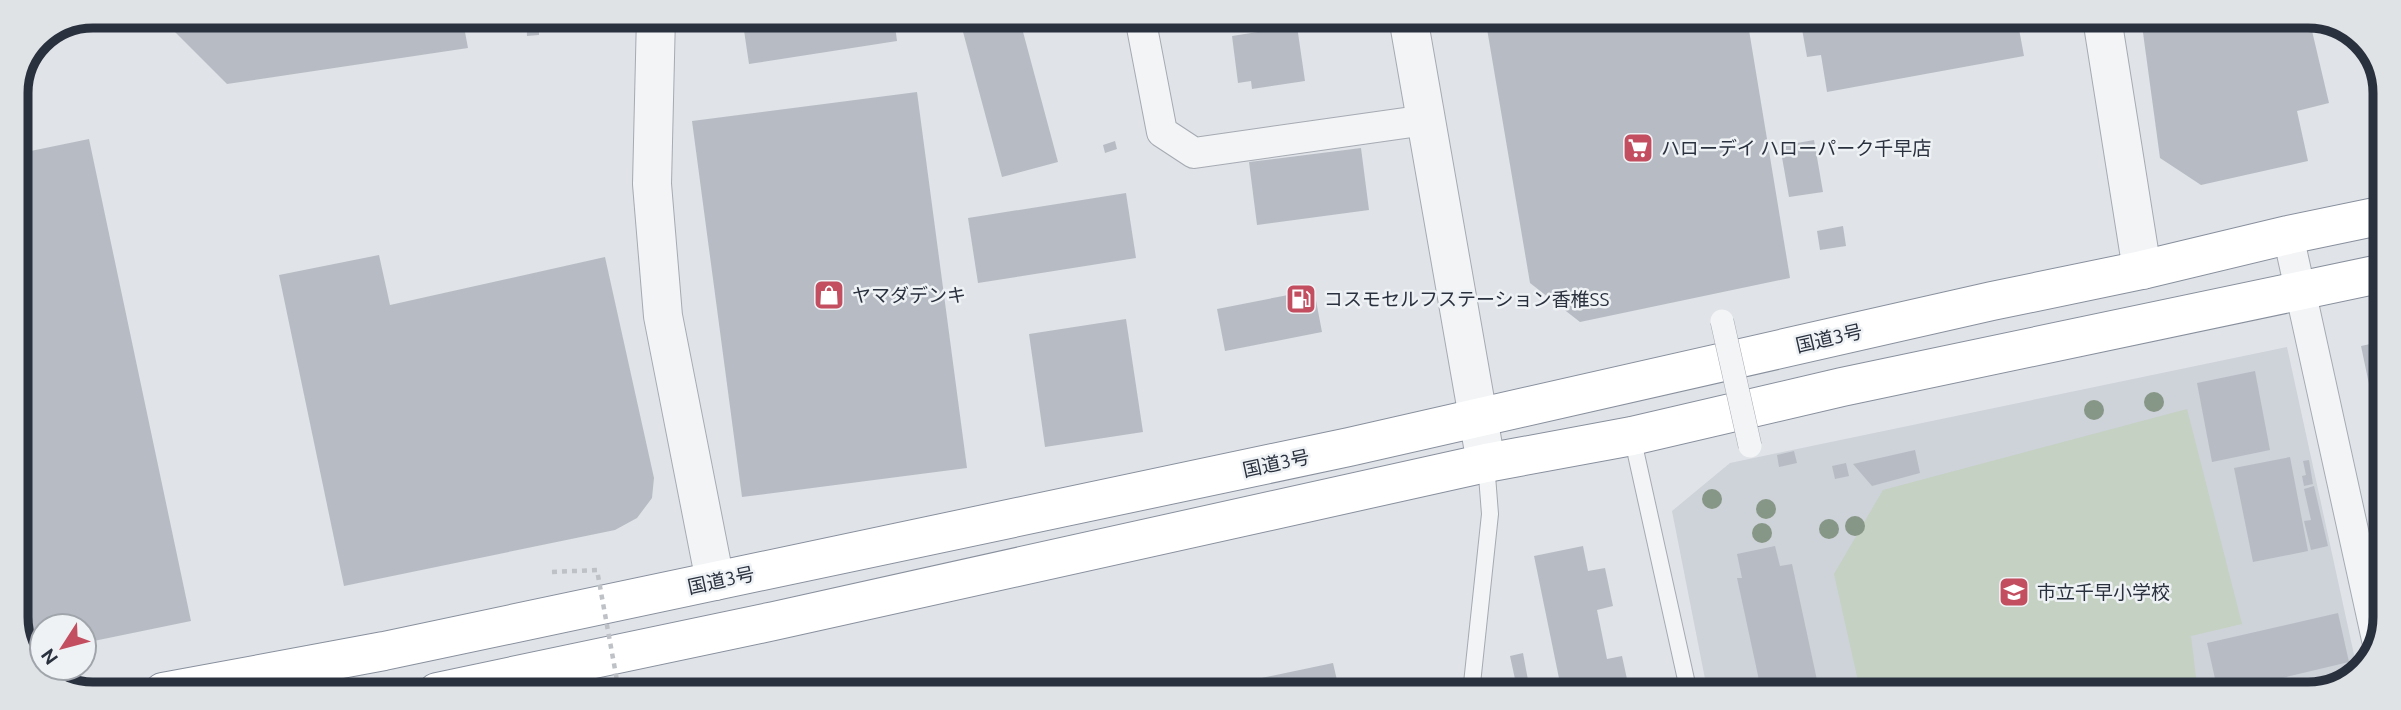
<svg xmlns="http://www.w3.org/2000/svg" width="2401" height="710" font-family="Ubuntu,'Noto Sans JP',sans-serif">
<style>
.built{fill:#ced2d9}
.green{fill:#c5d1c2}
.building{fill:#b7bcc4}
.lines{fill:none;stroke-linecap:round;stroke-linejoin:round}
.service-casing{stroke:#a6aab2;stroke-width:18}
.minor-casing{stroke:#a6aab2;stroke-width:32}
.tertiary-casing{stroke:#a6aab2;stroke-width:40}
.trunk-casing{stroke:#88909d;stroke-width:40}
.service{stroke:#f2f4f6;stroke-width:16}
.minor{stroke:#f2f4f6;stroke-width:30}
.tertiary{stroke:#f2f4f6;stroke-width:38}
.trunk{stroke:#fff;stroke-width:38}
.pedestrian-bridge-casing{stroke:#a6aab2;stroke-width:24;stroke-linecap:butt}
.path-bridge{stroke:#bec1c6;stroke-width:4.5;stroke-dasharray:5 5;stroke-linecap:butt}
.pedestrian-bridge{stroke:#f2f4f6;stroke-width:23}
.tree{fill:#879787}
.labels{text-anchor:middle;stroke-width:5;stroke-linejoin:round;paint-order:stroke}
.poi-label{font-size:19px;fill:#2a313e;stroke:#eff2f5;text-anchor:start}
.street-label{font-size:19px;fill:#2a313e;stroke:#eff2f5}
.rim{fill:none;stroke:#2a313e;stroke-width:9}
</style>
<rect width="100%" height="100%" fill="#e0e3e8"/>
<path class="built" d="M2287,347L2358,673L2355,678L2308,694H1708L1672,511L1730,463Z"/>
<path class="green" d="M2187,409L2242,624L2191,636L2198,694H1861L1834,574L1883,490Z"/>
<path class="building" d="M159,16H462L468,48L227,84Z
M526,16H597V23L539,25V35L527,36Z
M742,17H919L920,22L895,26L897,41L749,64Z
M959,17H1019L1058,162L1002,177Z
M1277,17H1329V19L1278,25Z
M1485,17L1747,18L1790,278L1580,322L1530,283Z
M1800,18H2017L2024,56L1827,92L1821,55L1807,57Z
M2141,18H2309L2329,103L2297,111L2308,161L2201,185L2160,158Z
M1297,26L1305,81L1252,89L1251,81L1238,83L1232,36Z
M917,92L967,468L742,497L692,121Z
M89,139L191,621L84,643V626H42V652L29,654L16,622V154Z
M1814,140L1823,192L1789,197L1780,146Z
M1115,141L1117,149L1105,153L1103,145Z
M1361,148L1369,210L1257,225L1249,162Z
M1126,193L1136,258L978,283L968,218Z
M1843,226L1846,246L1820,250L1817,231Z
M379,255L390,305L605,257L654,478L652,498L637,518L615,530L344,586L279,275Z
M1314,290L1322,332L1225,351L1217,309Z
M1126,319L1143,432L1045,447L1029,334Z
M2384,341L2383,446H2382L2361,346Z
M2255,371L2270,450L2212,462L2197,383Z
M1915,450L1920,473L1872,486L1853,464Z
M1794,451L1797,463L1779,467L1777,455Z
M2290,457L2308,551L2253,562L2234,468Z
M2309,460L2313,484L2304,486L2302,476L2306,475L2303,461Z
M1846,463L1849,476L1835,479L1832,466Z
M2314,486L2328,546L2311,550L2304,521L2311,520L2304,489Z
M1583,546L1588,571L1605,568L1613,606L1597,610L1607,659L1622,656L1630,693H1562L1534,556Z
M1775,546L1780,566L1792,564L1820,694H1762L1737,578H1742L1737,554Z
M2338,613L2349,662L2274,680L2277,694H2261L2258,683L2218,692L2207,643Z
M1523,653L1530,691L1518,693L1510,656Z
M1333,663L1340,693H1195V692Z"/>
<g class="lines">
<g class="service-casing">
<path id="service" d="M1632,436L1689,693
M1471,693L1490,514L1486,463"/>
</g>
<g class="minor-casing">
<path id="minor" d="M1140,17L1162,132L1194,153L1426,120
M2288,235L2378,644"/>
</g>
<g class="tertiary-casing">
<path id="tertiary" d="M656,16L652,184L663,316L715,581
M1408,17L1486,463
M2102,18L2142,270"/>
</g>
<g class="trunk-casing">
<path id="trunk" d="M163,692L384,651L1349,447L1992,301L2142,270L2288,235L2384,215
M437,692L774,621L1486,463L1632,436L1842,387L2384,273"/>
</g>
<use href="#service" class="service"/>
<use href="#minor" class="minor"/>
<use href="#tertiary" class="tertiary"/>
<use href="#trunk" class="trunk"/>
<g class="pedestrian-bridge-casing">
<path id="pedestrian-bridge" d="M1722,321L1750,446"/>
</g>
<path class="path-bridge" d="M552,572L597,570L618,686L596,692"/>
<use href="#pedestrian-bridge" class="pedestrian-bridge"/>
</g>
<g class="tree">
<circle cx="2154" cy="402" r="10"/>
<circle cx="2094" cy="410" r="10"/>
<circle cx="1712" cy="499" r="10"/>
<circle cx="1766" cy="509" r="10"/>
<circle cx="1855" cy="526" r="10"/>
<circle cx="1829" cy="529" r="10"/>
<circle cx="1762" cy="533" r="10"/>
</g>
<defs>
<g id="supermarket-square" transform="scale(1.575)"><rect x="-9" y="-9" width="18" height="18" rx="4" fill="#c34e5f" stroke="#eff2f5"/><path d="M-6-5.5h2.5l.6 2H6L4.5 2H-2.5L-4.4-4H-6ZM-1.5 3.2a1.3 1.3 0 1 0 .1 0ZM3 3.2a1.3 1.3 0 1 0 .1 0Z" fill="#fff"/></g>
<g id="shop-square" transform="scale(1.575)"><rect x="-9" y="-9" width="18" height="18" rx="4" fill="#c34e5f" stroke="#eff2f5"/><path d="M-5-2.5h2.3a2.7 3.5 0 0 1 5.4 0H5L5.5 6h-11ZM-1.5-2.5h3a1.5 2.3 0 0 0-3 0Z" fill="#fff"/></g>
<g id="fuel-square" transform="scale(1.575)"><rect x="-9" y="-9" width="18" height="18" rx="4" fill="#c34e5f" stroke="#eff2f5"/><path d="M-5.5-6h7V0h2V4h1.3V-2.5L3-4.5l.8-.8L6-3V5H2.5V1h-1V6h-7ZM-4.2-4.7v3.2H.2V-4.7Z" fill="#fff"/></g>
<g id="school-square" transform="scale(1.575)"><rect x="-9" y="-9" width="18" height="18" rx="4" fill="#c34e5f" stroke="#eff2f5"/><path d="M0-5L7-2L0 1L-7-2ZM-4 1L0 2.5L4 1V4Q0 6-4 4Z" fill="#fff"/></g>
</defs>
<g fill-rule="evenodd">
<use href="#supermarket-square" x="1638" y="148"/>
<use href="#shop-square" x="829" y="295"/>
<use href="#fuel-square" x="1301" y="299"/>
<use href="#school-square" x="2014" y="592"/>
</g>
<g class="labels">
<g class="poi-label">
<text x="1661" y="155">ハローデイ ハローパーク千早店</text>
<text x="852" y="302">ヤマダデンキ</text>
<text x="1324" y="306">コスモセルフステーション香椎SS</text>
<text x="2037" y="599">市立千早小学校</text>
</g>
<g class="street-label">
<text transform="translate(1829 338) rotate(-13)" y="7">国道3号</text>
<text transform="translate(1276 463) rotate(-12)" y="7">国道3号</text>
<text transform="translate(721 580) rotate(-12)" y="7">国道3号</text>
</g>
</g>
<path d="M0 0H2401V710H0ZM93 28H2308A65 65 0 0 1 2373 93V617A65 65 0 0 1 2308 682H93A65 65 0 0 1 28 617V93A65 65 0 0 1 93 28Z" fill="#dfe3e6" fill-rule="evenodd"/>
<path class="rim" d="M93 28H2308A65 65 0 0 1 2373 93V617A65 65 0 0 1 2308 682H93A65 65 0 0 1 28 617V93A65 65 0 0 1 93 28Z"/>
<g transform="translate(63 647) rotate(234)"><circle r="33" fill="#eff2f5" stroke="#a0a5ac" stroke-width="2"/>
<path d="M0-5L12 26L0 18L-12 26Z" fill="#c34e5f"/>
<text y="-10" font-size="19" font-weight="bold" text-anchor="middle" fill="#2a313e">N</text>
</g>
</svg>
